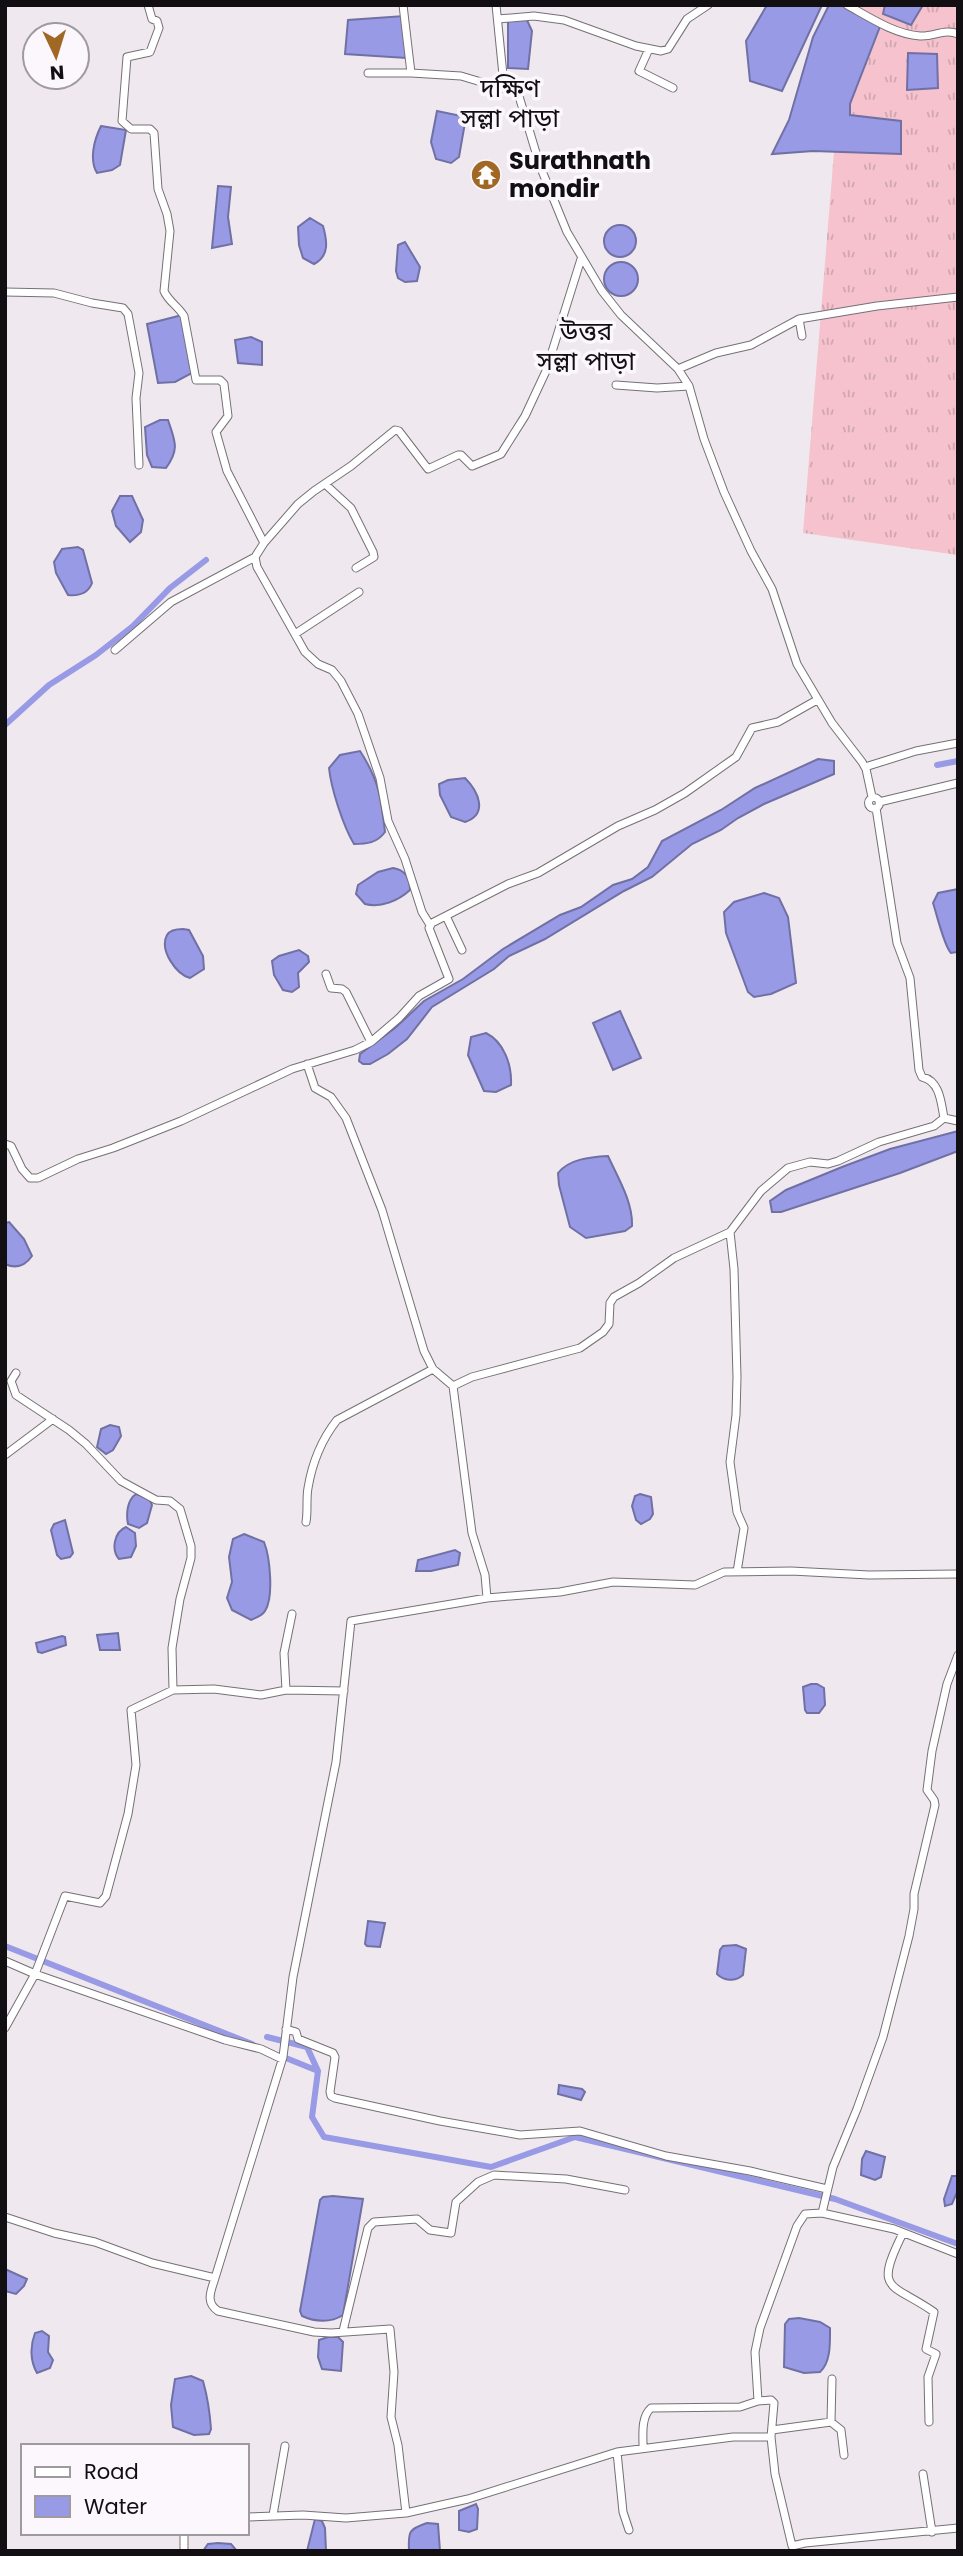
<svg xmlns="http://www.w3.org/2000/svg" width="963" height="2556" font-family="Poppins,'Noto Sans Bengali',sans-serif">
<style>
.grass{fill:url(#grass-tufts)}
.water{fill:#989ae5;stroke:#7070a5;stroke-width:2}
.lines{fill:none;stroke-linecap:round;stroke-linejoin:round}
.canal{stroke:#989ae5;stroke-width:6}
.minor-casing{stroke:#767076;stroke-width:9}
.minor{stroke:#fff;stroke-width:7}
.labels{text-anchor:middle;stroke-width:7;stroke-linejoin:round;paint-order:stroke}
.poi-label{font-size:24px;font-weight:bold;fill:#110f11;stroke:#fcf6fd;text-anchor:start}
.neighbourhood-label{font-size:26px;fill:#110f11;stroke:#fcf6fd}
</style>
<defs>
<pattern id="grass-tufts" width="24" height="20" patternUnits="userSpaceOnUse" patternTransform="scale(1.75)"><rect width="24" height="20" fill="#f5c2cd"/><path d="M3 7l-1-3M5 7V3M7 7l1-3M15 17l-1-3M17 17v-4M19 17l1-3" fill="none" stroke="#d1a6af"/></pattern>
</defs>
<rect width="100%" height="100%" fill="#efe9ef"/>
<path class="grass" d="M846,5H958V555L803,533Z"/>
<path class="water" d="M767,5H822L782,91L750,81L746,41Z
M829,5H845L881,24L850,104V115L901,121V154L813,151L772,154L789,120L813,37Z
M885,5H923L911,25L883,14Z
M404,16L406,58L345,54L348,20Z
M526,18L532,31L528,69L508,68V20Z
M908,53L937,54L938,88L907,90Z
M437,111L466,117L459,157L451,163L436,159L431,142Z
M101,126L126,130L120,165L112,170L97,173C89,160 94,140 101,126Z
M218,186L231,187L228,217L232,244L212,248Z
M310,218L323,226C327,240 330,256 314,264L303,258L299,245L298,227Z
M604 241a16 16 0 1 1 32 0a16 16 0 1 1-32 0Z
M405,242L420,267L417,281L405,282L398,278L396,271L398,245Z
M604 279a17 17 0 1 1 34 0a17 17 0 1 1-34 0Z
M182,315L192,373L175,382L158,383L147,324Z
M251,337L262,342V365L238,363L235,340Z
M160,420H168C175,441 180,449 166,468L152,467L147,455L145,427Z
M120,496H132L143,520L141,532L130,542L116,526L112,511Z
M78,547L83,550L92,583C88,594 78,596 68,595L56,573L54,562L62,549Z
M360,751C379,780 381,798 385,832C377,843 367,844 354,844C343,826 331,788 329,768L340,755Z
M818,759L834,761V774L764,804L738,818L721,830L692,844L652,877L624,891L545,939L509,956L494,969L432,1007L407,1039L388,1054L370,1064H363L359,1061L360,1054L395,1028L424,1001L463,979L503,949L560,915L581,907L613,885L632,879L648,867L662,841L721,810L755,788Z
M465,778C478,791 489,814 465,822L451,817L440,795L439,784L448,780Z
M393,868C405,870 410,877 410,890C398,901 381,908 365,904L356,894L358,885L378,872Z
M958,889V952L951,953C944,946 937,915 933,903L938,893Z
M764,893L779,898L788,917L796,983L771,994L754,997L748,992L726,933L724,912L734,902Z
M183,929L189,930L203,956L204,969L190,978C176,974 159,950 167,935C170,930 178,929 183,929Z
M299,950L308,956L309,962L298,973L299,987L292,992L283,990L274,975L272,961L279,956Z
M620,1011L641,1058L613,1070L593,1023Z
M486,1033C504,1042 512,1065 511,1085L496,1092L484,1091L468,1055L471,1037Z
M958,1131V1151L900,1173L781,1212H772L770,1201L786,1190L842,1167L890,1149Z
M608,1156C618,1178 633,1202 632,1226L625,1231L586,1238L570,1227L559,1185L558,1173C569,1159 590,1157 608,1156Z
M9,1222L24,1239L32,1256C25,1266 16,1269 5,1264V1223Z
M110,1425L119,1427L121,1436L113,1450L106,1454L97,1447L101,1429Z
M136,1494L149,1498L152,1505L147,1523L139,1528L128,1524C126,1514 127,1500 136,1494Z
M640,1494L651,1497L653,1514L650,1519L641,1524L636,1520L632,1506L635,1496Z
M65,1520L73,1553L70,1557L61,1559L57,1555L51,1530L54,1524Z
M126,1527L135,1533L136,1546L131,1557L119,1559C111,1550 114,1532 126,1527Z
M244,1534L264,1542C270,1557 274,1597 265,1611C262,1616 257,1617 251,1620L232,1610L227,1598L232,1582L229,1557L233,1539Z
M455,1550L460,1553L458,1565L431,1571H416L418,1560Z
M118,1633L120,1650H100L97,1635Z
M62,1636L65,1637L66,1645L42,1653L38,1652L36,1643Z
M811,1684H817L824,1688L825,1705L819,1713H807L805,1710L803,1687Z
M368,1921L385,1923L380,1947L367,1946L365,1944Z
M736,1945L746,1949L743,1975C735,1982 724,1981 717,1974L720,1950L723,1946Z
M559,2085L582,2089L585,2092L581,2100L558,2094Z
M866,2151L885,2157L881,2177L875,2180L861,2175L862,2159Z
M952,2176H958V2190L952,2204L945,2206L944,2199Z
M333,2196L363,2199L343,2315C331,2323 315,2322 302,2316L300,2311L320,2200L323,2197Z
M5,2269L27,2279L24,2286L16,2294L5,2291Z
M799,2318L820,2322L830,2328C830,2343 831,2362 820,2372L804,2373L784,2367L785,2324L789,2319Z
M42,2331L49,2336L48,2352L53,2360L50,2368L37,2373C30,2361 30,2346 35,2333Z
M328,2337H338L343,2342L341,2371L322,2369L318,2357L319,2340Z
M191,2376L203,2381C207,2395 210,2415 211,2429L209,2434L194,2435L173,2427L171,2405L175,2379Z
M476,2504L478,2509L477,2529L469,2532L459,2530V2511Z
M315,2519L322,2521L325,2528L326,2551H307Z
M427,2523L438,2524L440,2551H409C408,2531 409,2529 427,2523Z
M218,2543L231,2544L237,2551H203L208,2544Z"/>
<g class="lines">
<path class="canal" d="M5,725L49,685L96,655L133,626L170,588L206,560
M937,765L958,761
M5,1946L252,2044
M267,2037L307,2047L318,2071L312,2117L324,2137L491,2167L575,2137L835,2199L958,2244
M281,2056L318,2071"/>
<g class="minor-casing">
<path id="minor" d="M148,5L152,19L157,21L159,28L150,52L127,57L122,121L131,129H150L154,133L158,189L167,214L170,231L164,291C168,301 178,306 184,316L196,380H220L224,384L228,416L216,432L227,471L264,543L255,557L257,567L305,652L318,664L332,670L341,681L358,714L380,778L388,821L405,859L422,912L430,925
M403,5L411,73L461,76L518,93
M496,5L503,75L518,93L540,166L567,232L602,291L621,315L678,369L689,386L704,439L724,492L751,551L772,589L797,664L832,723L862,762L866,769L872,797
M847,5C869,17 894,34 920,36C934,37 945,28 958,34
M498,19L534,16L564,20L636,46L661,51L668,49L687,19L708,5
M649,49L639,71L673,88
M368,73H411
M5,292L54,293L92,303L123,308L128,314L139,373L136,398L139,465
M799,319L802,336
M678,369L716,353L751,345L799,319L877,306L958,297
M616,385L657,388L689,386
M325,484L351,508L373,552L374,557L356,568
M264,543L298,504L314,491L351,466L395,430L399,431L428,469L458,455H461L472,466L501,454L525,416L546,371L581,259
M295,634L359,592
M115,650L171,602L255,557
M865,767L916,751L958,743
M868.5 803a5.5 5.5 0 1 1 11 0a5.5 5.5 0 1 1-11 0Z
M879,802L958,783
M876,808L897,943L910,978L919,1070L922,1077C940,1081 941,1102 944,1118
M446,916L462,950
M371,1042L399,1018L419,996L449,979L429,928L432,923L508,884L538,873L618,826L655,810L685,793L736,757L752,728L778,722L817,700
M307,1064L315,1088L331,1097L346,1118L382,1210L424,1351L433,1369L453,1386L472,1533L485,1575L487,1598
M5,1144L11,1146L22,1169L30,1178H38L78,1159L113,1148L181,1121L292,1069L355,1050L371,1042L346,992L342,989L331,988L326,974
M730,1232L734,1269L737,1377L736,1415L730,1462L737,1512L744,1528L737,1572
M16,1373L11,1381L16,1395L69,1430L86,1444L121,1481L156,1500L170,1501L180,1509L191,1546V1558L180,1599L172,1648L173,1690
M453,1386L472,1377L580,1348L603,1332L609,1324L610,1303L614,1297L639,1283L674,1258L730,1232L761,1191L788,1168L810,1162L828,1164L838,1161L879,1142L934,1126L944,1118L958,1121
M5,1455L53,1419
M306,1522C308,1511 306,1499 308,1488C312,1464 322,1439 337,1420L433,1369
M286,1690L284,1653L292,1614
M5,1961L35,1974L225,2040L261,2049L282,2059
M5,2028L35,1974L65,1896L100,1903L106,1896L128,1814L136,1765L131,1710L173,1690L214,1689L261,1695L286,1690L344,1691
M286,2029L296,2032L298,2039L333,2053L335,2057L330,2092L331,2096L335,2098L440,2121L520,2135L580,2131L666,2156L750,2171L827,2189
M822,2213L833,2167L857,2109L883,2037L909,1936L914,1909V1894L935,1805L934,1800L927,1790L932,1751L947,1684L958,1655
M5,2217L54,2233L95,2242L152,2263L215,2278C211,2291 205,2302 218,2311L314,2332L331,2333L390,2329L394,2372L391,2417L398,2445L406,2513
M903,2233C873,2293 891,2282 934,2312L926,2349L936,2354L928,2377L929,2422
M215,2278L283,2057L293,1977L336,1762L351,1621L487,1598L560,1592L613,1582L695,1585L724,1572L791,1571L869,1575L958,1574
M343,2331L368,2228L374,2222L417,2219L430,2230L451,2233L456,2202L478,2182L494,2175L566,2179L625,2190
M831,2422L832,2379
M772,2430L831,2422L841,2430L844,2455
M771,2437L774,2403L771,2400L758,2401L755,2352L760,2328L797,2226L805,2214L822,2213L894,2229L958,2254
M643,2446C643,2434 641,2417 651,2408L740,2407L758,2401
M617,2452L623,2512L629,2530
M923,2474L932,2532
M273,2515L285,2446
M247,2517L303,2515L346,2518L406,2513L468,2499L617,2452L733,2437H771L775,2474L792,2546L805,2543L958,2528
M184,2551V2533"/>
</g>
<use href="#minor" class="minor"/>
</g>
<defs>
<g id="temple-disc" transform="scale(1.575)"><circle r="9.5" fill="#a06725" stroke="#fcf6fd"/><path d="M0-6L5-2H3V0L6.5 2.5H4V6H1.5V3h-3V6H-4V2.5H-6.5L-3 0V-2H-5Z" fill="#fff"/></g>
</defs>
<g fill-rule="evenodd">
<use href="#temple-disc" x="486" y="175"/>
</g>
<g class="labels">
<g class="poi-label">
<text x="509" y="169">Surathnath<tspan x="509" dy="28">mondir</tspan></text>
</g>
<g class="neighbourhood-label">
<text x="510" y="97">দক্ষিণ<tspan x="510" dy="30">সল্লা পাড়া</tspan></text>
<text x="586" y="340">উত্তর<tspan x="586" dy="30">সল্লা পাড়া</tspan></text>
</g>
</g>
<rect width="963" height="2556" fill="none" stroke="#110f11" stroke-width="14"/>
<rect x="21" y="2444" width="228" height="91" fill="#fcf6fd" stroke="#9e9a9f" stroke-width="2"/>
<rect x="35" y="2467" width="35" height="10" fill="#ffffff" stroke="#9e9a9f" stroke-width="2"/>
<text x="84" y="2479" font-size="21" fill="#110f11">Road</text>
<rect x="35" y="2496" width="35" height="21" fill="#989ae5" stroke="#9e9a9f" stroke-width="2"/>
<text x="84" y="2514" font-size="21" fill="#110f11">Water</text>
<g transform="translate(56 56) rotate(176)"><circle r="33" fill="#fcf6fd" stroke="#9e9a9f" stroke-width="2"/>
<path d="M0-5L12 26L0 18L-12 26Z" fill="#a06725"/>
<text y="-10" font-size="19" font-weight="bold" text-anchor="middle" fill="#110f11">N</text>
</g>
</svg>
